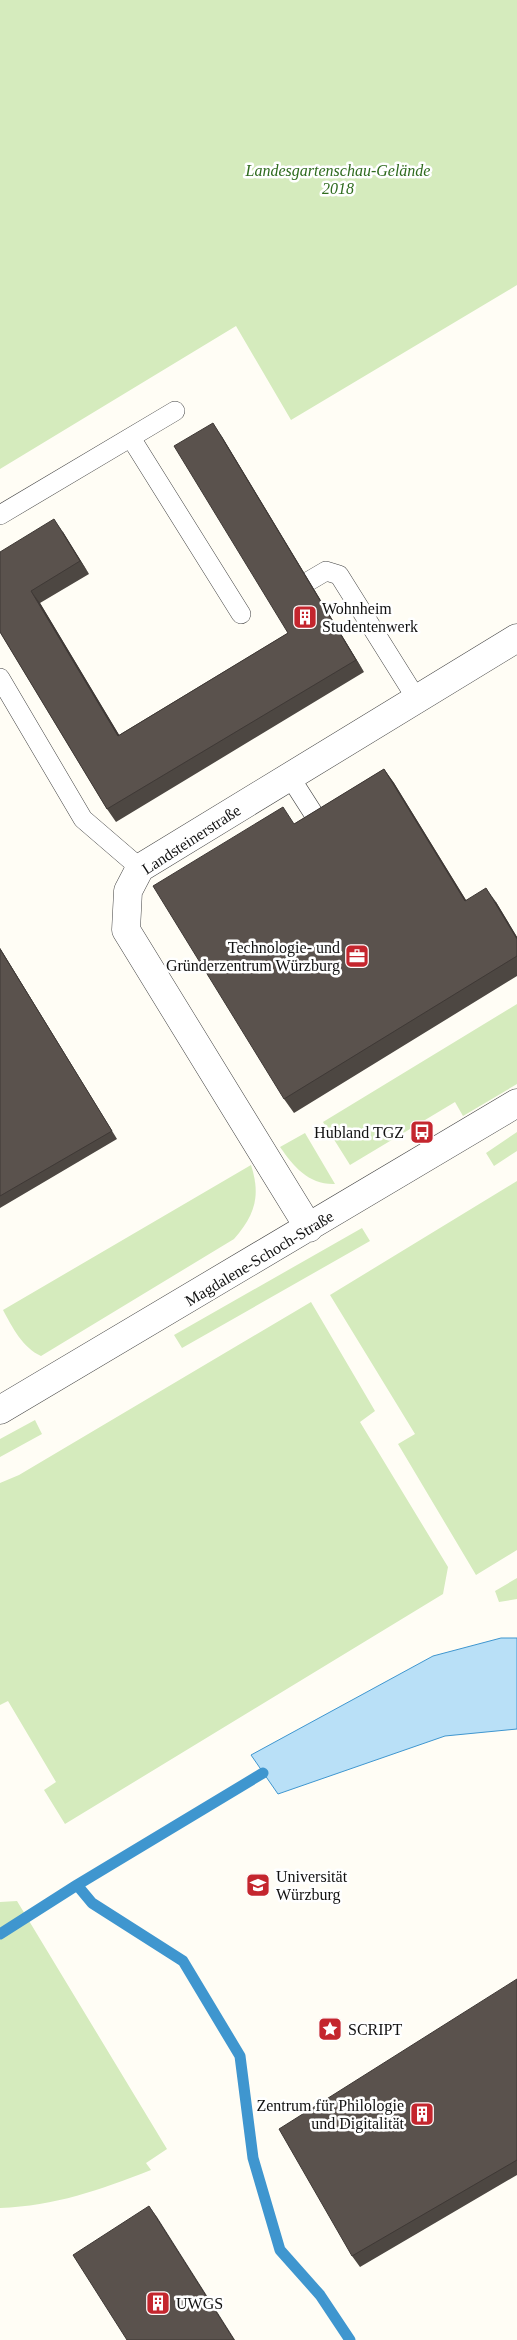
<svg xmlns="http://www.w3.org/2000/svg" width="517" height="2340" font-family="'Times New Roman',serif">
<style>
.green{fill:#d5ebbd}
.water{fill:#b9e0f7;stroke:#3f96cf}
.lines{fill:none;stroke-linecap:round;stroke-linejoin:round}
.stream{stroke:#3f96cf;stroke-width:11}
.service-casing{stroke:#444;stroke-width:20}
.minor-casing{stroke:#444;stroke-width:29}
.service{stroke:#fff;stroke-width:19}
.minor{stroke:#fff;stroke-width:28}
.wall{fill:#4d4742}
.shaded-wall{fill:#3f3936}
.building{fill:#5a524d;stroke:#3f3936}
.labels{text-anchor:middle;stroke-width:5;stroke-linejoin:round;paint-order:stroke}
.park-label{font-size:16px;font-style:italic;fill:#2f6b1f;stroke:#fff}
.poi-label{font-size:16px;fill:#111;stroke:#fff;text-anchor:start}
.street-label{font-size:16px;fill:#111;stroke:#fff}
</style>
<rect width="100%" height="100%" fill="#fffdf5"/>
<path class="green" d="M0,0H517V285L291,420L236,326L0,469Z
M517,1004V1084L463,1116L455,1102L350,1165L323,1122Z
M517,1132V1151L494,1166L486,1153Z
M305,1133L335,1184C309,1185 294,1167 280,1147Z
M251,1165C261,1196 255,1215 234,1239L41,1356C23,1348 12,1327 3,1310Z
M517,1181V1550L476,1575L398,1444L415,1434L330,1295Z
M362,1228L370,1241L182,1348L174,1335Z
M311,1302L375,1411L360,1422L448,1567L443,1594L65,1824L44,1790L56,1782L8,1701L0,1705V1483L19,1475Z
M35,1420L42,1434L0,1457V1439Z
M517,1578V1599L499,1602L495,1591Z
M17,1901L167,2149L146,2163L151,2170C100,2190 55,2206 0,2208V1902Z"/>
<path class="water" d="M501,1638H517V1729L445,1736L278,1794L251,1755L433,1656Z"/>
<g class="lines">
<path class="stream" d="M77,1885L92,1903L183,1961L240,2056L253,2158L280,2250L320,2295L350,2340
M0,1934L77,1885L263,1773"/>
<g class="service-casing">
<path id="service" d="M131,438L241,614
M0,515L175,411
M309,581L326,571L339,575L416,698
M0,678L83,819L140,868
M290,777L322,827"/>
</g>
<g class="minor-casing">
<path id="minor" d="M309,1228L126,930L128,891L140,868L517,638
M0,1410L517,1103"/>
</g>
<use href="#service" class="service"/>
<use href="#minor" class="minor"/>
</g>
<path class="wall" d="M221,435L364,672L116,822L107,809L0,632L63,532L89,574L40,603L119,735L288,633Z
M384,769L394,783L466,900L496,902L517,937V976L294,1113L284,1099L294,824Z
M0,948L117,1139L0,1208Z
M517,1979V2175L360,2267L352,2256Z"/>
<path class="shaded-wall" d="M213,423L221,435L364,672L356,660Z
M54,519L63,532L89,574L80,561Z
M31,591L40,603L127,748L118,736Z
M384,769L394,783L475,915L465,901Z
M486,888L496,902L517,937V939Z
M0,948L117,1139L0,949Z
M149,2206L157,2217L235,2340H234Z"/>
<path class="building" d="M213,423L356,660L107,809L0,632V552L54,519L80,561L31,591L118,736L288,633L174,446Z
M384,769L465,901L486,888L517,939V956L284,1099L153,886L283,807L294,824Z
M0,949L112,1131L0,1196Z
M517,1979V2160L352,2256L279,2129Z
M149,2206L234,2340H127L73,2255Z"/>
<defs>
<g id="building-square" transform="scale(1.25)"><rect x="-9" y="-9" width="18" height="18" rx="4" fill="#c4262e" stroke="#fff"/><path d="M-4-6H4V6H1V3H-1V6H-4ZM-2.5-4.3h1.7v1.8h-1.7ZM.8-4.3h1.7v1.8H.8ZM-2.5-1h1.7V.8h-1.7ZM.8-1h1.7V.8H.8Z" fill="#fff"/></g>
<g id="office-square" transform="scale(1.25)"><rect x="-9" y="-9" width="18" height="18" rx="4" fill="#c4262e" stroke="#fff"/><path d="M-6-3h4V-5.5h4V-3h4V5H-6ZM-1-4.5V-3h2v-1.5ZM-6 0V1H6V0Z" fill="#fff"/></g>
<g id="bus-square" transform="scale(1.25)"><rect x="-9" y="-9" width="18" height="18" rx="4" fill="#c4262e" stroke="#fff"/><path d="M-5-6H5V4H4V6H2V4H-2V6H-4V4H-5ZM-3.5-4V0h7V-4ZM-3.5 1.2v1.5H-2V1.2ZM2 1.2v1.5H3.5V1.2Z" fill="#fff"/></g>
<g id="university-square" transform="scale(1.25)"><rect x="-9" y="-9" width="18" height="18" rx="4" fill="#c4262e" stroke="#fff"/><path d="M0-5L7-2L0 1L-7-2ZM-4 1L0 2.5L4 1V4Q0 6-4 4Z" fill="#fff"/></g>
<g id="sight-square" transform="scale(1.25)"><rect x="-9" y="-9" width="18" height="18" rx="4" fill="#c4262e" stroke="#fff"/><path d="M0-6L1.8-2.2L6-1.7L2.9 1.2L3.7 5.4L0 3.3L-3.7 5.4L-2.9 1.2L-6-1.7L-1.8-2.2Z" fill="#fff"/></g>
</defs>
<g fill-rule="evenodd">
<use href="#building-square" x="305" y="617"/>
<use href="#office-square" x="357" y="956"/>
<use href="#bus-square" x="422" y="1132"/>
<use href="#university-square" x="258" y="1885"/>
<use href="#sight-square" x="330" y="2029"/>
<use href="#building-square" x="422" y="2114"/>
<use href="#building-square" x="158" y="2303"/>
</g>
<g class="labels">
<g class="park-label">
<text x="338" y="176">Landesgartenschau-Gelände<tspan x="338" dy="18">2018</tspan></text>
</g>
<g class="poi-label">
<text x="322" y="614">Wohnheim<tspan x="322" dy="18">Studentenwerk</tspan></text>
<text x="340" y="953" text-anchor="end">Technologie- und<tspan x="340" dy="18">Gründerzentrum Würzburg</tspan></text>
<text x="404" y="1138" text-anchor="end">Hubland TGZ</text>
<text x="276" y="1882">Universität<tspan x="276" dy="18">Würzburg</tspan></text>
<text x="348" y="2035">SCRIPT</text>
<text x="404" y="2111" text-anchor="end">Zentrum für Philologie<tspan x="404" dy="18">und Digitalität</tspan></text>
<text x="176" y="2309">UWGS</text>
</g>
<g class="street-label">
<text transform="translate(191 839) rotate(-33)" y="6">Landsteinerstraße</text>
<text transform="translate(259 1258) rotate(-31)" y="6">Magdalene-Schoch-Straße</text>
</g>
</g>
</svg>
